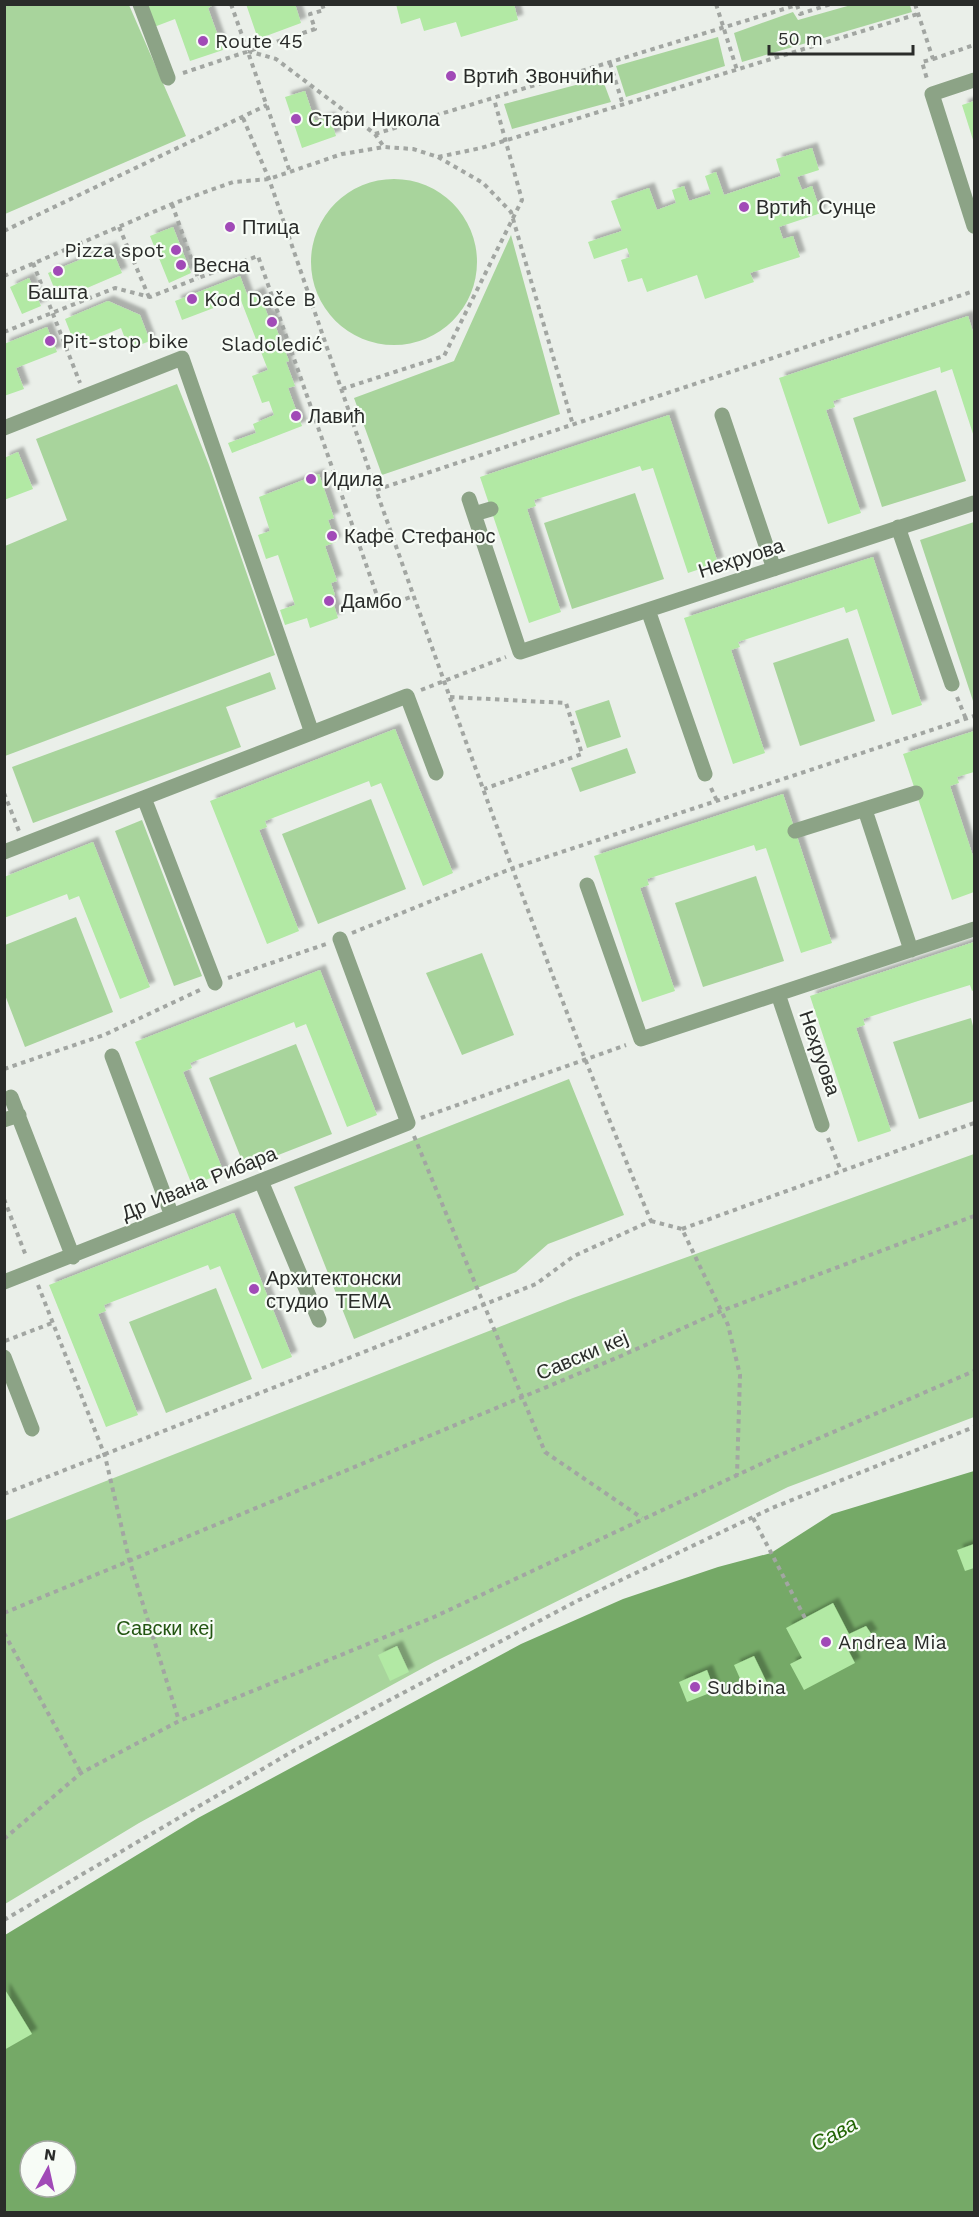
<svg xmlns="http://www.w3.org/2000/svg" width="979" height="2217" font-family="'Work Sans',sans-serif">
<style>
.green{fill:#a8d49c}
.water{fill:#75a967;fill-rule:evenodd}
.building{fill:#b2e9a4;filter:url(#shadow)}
.lines{fill:none;stroke-linecap:round;stroke-linejoin:round}
.path{stroke:#a2a6a2;stroke-width:4;stroke-dasharray:4.5 4.5;stroke-linecap:butt}
.minor{stroke:#8ca386;stroke-width:15}
.poi-dot{fill:#a14ab7;stroke:#f7fcf6;stroke-width:2}
.labels{text-anchor:middle;stroke-width:4.5;stroke-linejoin:round;paint-order:stroke}
.poi-label{font-size:20px;fill:#2a2c2a;stroke:#f7fcf6;text-anchor:start}
.street-label{font-size:20px;fill:#2a2c2a;stroke:#f7fcf6}
.park-label{font-size:20px;fill:#235512;stroke:#f7fcf6}
.water-label{font-size:21px;font-style:italic;fill:#226504;stroke:#f7fcf6}
</style>
<defs>
<filter id="shadow"><feDropShadow dx="5.5" dy="-5.5" stdDeviation="1.5" flood-color="#0004"/></filter>
</defs>
<rect width="100%" height="100%" fill="#eaefe9"/>
<path class="green" d="M5,5H129L186,136L5,214Z
M851,5H910L912,12L742,62L734,33L793,12L798,20Z
M718,37L725,66L626,97L616,66Z
M602,78L611,102L512,129L504,104Z
M311 262a83 83 0 1 1 166 0a83 83 0 1 1-166 0Z
M511,235L560,414L382,475L354,398L454,361Z
M177,384L209,465L275,655L5,756V546L67,520L36,439Z
M936,390L966,481L882,507L853,418Z
M635,493L664,579L572,609L544,523Z
M974,522V704L920,540Z
M848,638L875,721L800,746L773,663Z
M270,672L276,689L226,707L241,747L33,823L12,767Z
M609,700L621,737L587,748L575,711Z
M627,748L636,773L580,792L571,768Z
M371,799L406,889L318,924L282,834Z
M142,820L202,976L174,986L115,831Z
M756,876L784,961L703,987L675,903Z
M76,917L113,1012L25,1047L5,995V945Z
M482,953L514,1035L462,1055L426,973Z
M971,1018L974,1030V1101L919,1119L893,1042Z
M296,1044L332,1134L245,1168L209,1078Z
M569,1079L624,1215L548,1244L516,1272L354,1339L294,1187Z
M974,1154V1417L788,1487L434,1662L139,1823L5,1904L4,1521L573,1298Z
M216,1288L252,1379L166,1413L129,1322Z"/>
<path class="water" d="M974,1471V2212H5V1935L198,1818L521,1644L623,1599L718,1567L771,1553L832,1514ZM30,2151H66V2187H30Z"/>
<path class="building" d="M146,4H215L208,8L223,50L190,61L175,19L154,27Z
M246,4H295L301,23L258,39Z
M396,4H514L518,20L461,37L456,22L424,31L420,18L401,24Z
M305,91L315,121L330,117L336,136L302,148L285,97Z
M974,101V143L962,105Z
M812,148L819,170L797,177L802,190L812,186L821,213L779,227L783,239L793,236L800,257L750,273L754,282L705,299L697,275L647,292L642,278L628,282L621,260L630,257L627,248L594,259L588,242L622,231L611,201L649,188L657,210L676,203L672,190L684,186L689,201L711,194L705,176L716,172L724,195L781,176L776,159Z
M173,227L191,273L169,283L150,236Z
M111,247L122,273L59,300L48,273Z
M240,276L248,297L259,292L268,316L271,315L289,361L286,362L295,386L288,388L302,426L232,453L228,443L256,433L253,424L274,415L269,401L262,403L252,376L268,370L240,298L182,320L175,301Z
M29,278L41,306L22,314L10,287Z
M108,301L140,315L150,341L129,349L121,328L76,347L65,319Z
M968,316L974,335V437L952,369L941,373L940,367L833,401L835,407L826,410L861,513L828,524L779,378Z
M47,327L57,352L16,368L24,389L4,396V344Z
M669,415L718,563L688,573L653,468L642,471L640,466L534,500L536,506L527,509L561,612L529,623L480,477Z
M18,452L33,489L4,500V458Z
M319,474L334,518L328,520L336,542L325,546L337,581L331,583L335,595L331,596L338,618L310,628L307,618L285,625L280,610L295,605L278,555L266,559L258,535L270,531L259,497Z
M873,557L922,705L892,715L857,609L846,613L844,607L738,642L740,647L731,650L765,753L733,764L684,618Z
M395,729L453,873L423,886L381,783L371,787L369,781L265,821L267,827L259,830L299,931L267,944L210,801Z
M974,731V772L957,777L959,783L950,786L974,859V892L952,900L903,754Z
M783,794L832,943L801,953L766,848L756,851L754,845L647,879L649,885L640,888L675,991L642,1002L594,856Z
M93,842L150,987L120,999L79,896L69,900L67,894L4,918V877Z
M974,942V990L972,991L970,985L918,1001L863,1019L865,1025L856,1028L891,1131L858,1142L810,996Z
M320,970L377,1115L347,1127L306,1024L296,1028L294,1022L190,1063L192,1068L183,1072L224,1173L192,1185L135,1042Z
M234,1213L292,1357L262,1369L220,1266L210,1270L208,1265L104,1305L106,1311L98,1314L138,1415L106,1427L49,1285Z
M974,1544V1568L965,1571L957,1550Z
M833,1603L849,1634L866,1626L872,1635L847,1648L855,1663L804,1690L790,1664L802,1658L786,1628Z
M397,1646L409,1672L390,1681L378,1655Z
M754,1656L767,1683L746,1692L734,1665Z
M707,1670L715,1691L687,1702L679,1682Z
M4,1988L32,2034L4,2050Z"/>
<g class="lines">
<path class="path" d="M231,4L290,172
M716,4L737,70
M915,4L933,59L922,62L927,79
M248,51L276,59L375,134L384,147
M933,59L974,45
M610,63L623,105
M183,73L315,29L310,14L324,10L322,4
M243,118L269,179L376,490
M375,134L797,5L800,14L831,4
M438,157L483,183L511,212L573,425
M172,204L198,278L258,256L381,607L414,596
M119,227L149,297
M4,231L267,105
M33,263L80,383
M4,276L172,204L233,182L269,179L342,154L384,147L413,149L438,157L481,148L918,14
M4,332L115,288L150,297L198,278
M342,389L444,356L522,200L494,99
M421,690L506,657
M450,697L566,703L582,754L484,789
M957,697L966,719
M711,788L717,801
M4,793L19,831
M352,933L513,868L974,716
M228,978L326,944
M4,1069L104,1035L202,989
M421,1118L626,1045
M414,1136L545,1452L642,1518
M828,1138L841,1171
M4,1199L26,1256
M651,1221L682,1229L728,1325L740,1375L737,1475
M682,1229L974,1123
M38,1285L105,1456L129,1559L179,1721
M5,1341L52,1323
M4,1494L536,1284L574,1256L651,1221C550,981 463,735 376,490L974,291
M753,1518L805,1618
M4,1613L621,1356L721,1311L974,1216
M4,1633L81,1773
M4,1839L81,1773L179,1721L434,1617L778,1456L974,1371
M4,1920L295,1750L577,1601L772,1508L974,1427"/>
<path class="minor" d="M140,4L168,78
M974,80L932,94L974,226
M722,415L774,569
M4,428L182,358L312,733
M469,499L520,652L974,503
M474,514L491,509
M898,527L952,684
M648,610L705,774
M144,798L215,983
M865,810L911,950
M795,831L916,793
M4,852L407,696L436,773
M587,885L641,1039L974,929
M778,994L822,1125
M112,1056L172,1216
M11,1097L73,1257
M4,1120L19,1115
M261,1181L319,1320
M4,1282L408,1123L340,939
M4,1357L32,1429"/>
</g>
<g class="poi-dot">
<circle cx="203" cy="41" r="6"/>
<circle cx="451" cy="76" r="6"/>
<circle cx="296" cy="119" r="6"/>
<circle cx="744" cy="207" r="6"/>
<circle cx="230" cy="227" r="6"/>
<circle cx="176" cy="250" r="6"/>
<circle cx="181" cy="265" r="6"/>
<circle cx="58" cy="271" r="6"/>
<circle cx="192" cy="299" r="6"/>
<circle cx="272" cy="322" r="6"/>
<circle cx="50" cy="341" r="6"/>
<circle cx="296" cy="416" r="6"/>
<circle cx="311" cy="479" r="6"/>
<circle cx="332" cy="536" r="6"/>
<circle cx="329" cy="601" r="6"/>
<circle cx="254" cy="1289" r="6"/>
<circle cx="826" cy="1642" r="6"/>
<circle cx="695" cy="1687" r="6"/>
</g>
<g class="labels">
<g class="poi-label">
<text x="215" y="48">Route 45</text>
<text x="463" y="83">Вртић Звончићи</text>
<text x="308" y="126">Стари Никола</text>
<text x="756" y="214">Вртић Сунце</text>
<text x="242" y="234">Птица</text>
<text x="164" y="257" text-anchor="end">Pizza spot</text>
<text x="193" y="272">Весна</text>
<text x="58" y="299" text-anchor="middle">Башта</text>
<text x="204" y="306">Kod Dače B</text>
<text x="62" y="348">Pit-stop bike</text>
<text x="272" y="351" text-anchor="middle">Sladoledić</text>
<text x="308" y="423">Лавић</text>
<text x="323" y="486">Идила</text>
<text x="344" y="543">Кафе Стефанос</text>
<text x="341" y="608">Дамбо</text>
<text x="266" y="1285">Архитектонски<tspan x="266" dy="23">студио ТЕМА</tspan></text>
<text x="838" y="1649">Andrea Mia</text>
<text x="707" y="1694">Sudbina</text>
</g>
<g class="street-label">
<text transform="translate(741 558) rotate(-18)" y="7">Нехруова</text>
<text transform="translate(820 1053) rotate(71)" y="7">Нехруова</text>
<text transform="translate(199 1183) rotate(-22)" y="7">Др Ивана Рибара</text>
<text transform="translate(582 1355) rotate(-23)" y="7">Савски кеј</text>
</g>
<g class="park-label">
<text x="165" y="1635">Савски кеј</text>
</g>
<g class="water-label">
<text transform="translate(834 2134) rotate(-29)" y="7">Сава</text>
</g>
</g>
<rect width="979" height="2217" fill="none" stroke="#2a2c2a" stroke-width="12"/>
<g transform="translate(48 2169) rotate(8)"><circle r="28" fill="#f7fcf6" stroke="#a5a9a4" stroke-width="1.5"/>
<path d="M0-4.5L10 22L0 15L-10 22Z" fill="#a14ab7"/>
<text y="-9" font-size="16" font-weight="bold" text-anchor="middle" fill="#2a2c2a">N</text>
</g>
<path d="M769 45v9h144v-9" fill="none" stroke="#2a2c2a" stroke-width="3"/>
<text x="778" y="45" font-size="18" fill="#2a2c2a" stroke="#f7fcf6" stroke-width="4.5" paint-order="stroke">50 m</text>
</svg>
